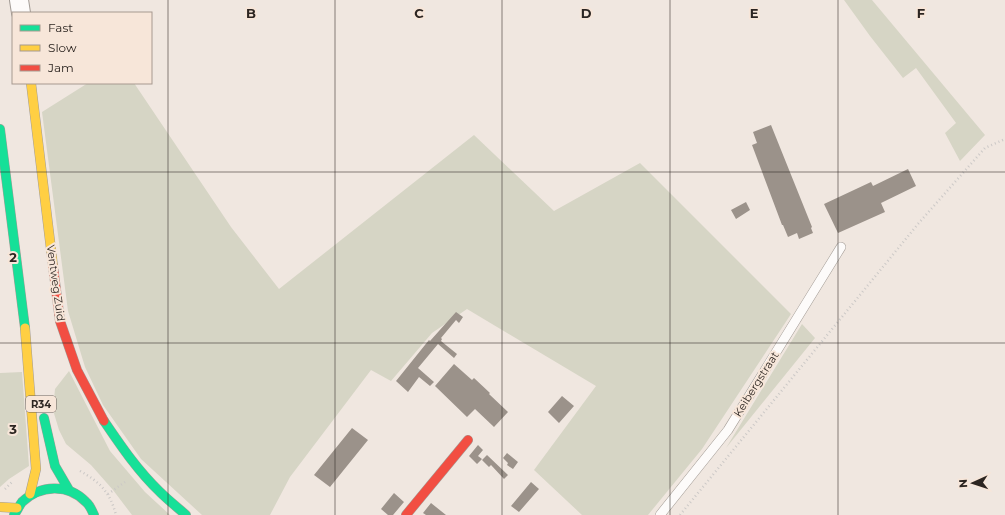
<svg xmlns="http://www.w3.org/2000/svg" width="1005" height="515" font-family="Montserrat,sans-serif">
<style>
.green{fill:#d6d5c5}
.building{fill:#9b928a}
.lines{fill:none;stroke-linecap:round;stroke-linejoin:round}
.lane-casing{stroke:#a39c96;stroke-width:10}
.street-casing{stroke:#a39c96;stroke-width:20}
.fast-casing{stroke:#a39c96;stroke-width:10}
.slow-casing{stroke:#a39c96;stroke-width:10}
.jam-casing{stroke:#a39c96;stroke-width:10}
.path{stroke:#cbc8c6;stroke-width:2.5;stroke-dasharray:1 3;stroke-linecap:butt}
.lane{stroke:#fdfbfa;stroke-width:9}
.street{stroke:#fdfbfa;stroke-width:18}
.fast{stroke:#16e098;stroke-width:9}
.slow{stroke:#ffcf43;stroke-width:9}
.jam{stroke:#f24e42;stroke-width:9}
.grid{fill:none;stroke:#2c2521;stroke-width:1;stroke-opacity:0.55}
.labels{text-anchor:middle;stroke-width:4;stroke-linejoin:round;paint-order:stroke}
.shield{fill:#f7e6d9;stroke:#695f58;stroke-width:1}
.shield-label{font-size:10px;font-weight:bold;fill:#2c2521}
.street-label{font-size:11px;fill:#2c2521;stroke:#f7e6d9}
.grid-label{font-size:13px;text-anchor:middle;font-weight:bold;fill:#2c2521;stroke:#f7e6d9;stroke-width:4;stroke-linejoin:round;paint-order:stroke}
</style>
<rect width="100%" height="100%" fill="#f0e7e0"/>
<path class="green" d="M844,0H872L985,135L960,161L945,133L956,123L916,68L903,78L870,36Z
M88,83H134L231,227L279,289L474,135L554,211L640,163L791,314L702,449L648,515H582L534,470L596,386L467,309L432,333L391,381L371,370L290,477L270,515H202L141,459L103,405L85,367L68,311L42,112Z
M802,324L815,338L726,448Z
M69,371L110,451L145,492L170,515H132L113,490L91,465L66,444L59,430L53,410L55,389Z
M22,372L29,466L9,479L0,487V373Z"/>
<path class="building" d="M771,125L812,227L811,228L813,233L799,239L797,233L788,237L783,225H782L752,145L757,143L753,132Z
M908,169L916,186L881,203L885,212L838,233L824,204L871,182L873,186Z
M746,202L750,210L736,219L731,210Z
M456,312L463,317L459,323L456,320L441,338L442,339L441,341L457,354L454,358L438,344L418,368L434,382L430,386L419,377L408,392L396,381L429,340L430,341Z
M454,364L472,380L474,378L490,393L489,394L508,412L494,427L475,409L467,417L435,386Z
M562,396L574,406L559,423L548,412Z
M352,428L368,440L330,487L314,475Z
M478,445L483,450L478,456L482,459L477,464L469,456Z
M507,453L518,462L513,469L507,465L508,463L503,458Z
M487,455L508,475L504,479L491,465L489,467L482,460Z
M531,482L539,489L519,512L511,506Z
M394,493L404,502L393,515H388L381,509Z
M431,503L446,515H426L423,513Z"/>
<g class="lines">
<g class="lane-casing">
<path id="lane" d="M660,515L728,430L841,247"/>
</g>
<g class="street-casing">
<path id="street" d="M19,0L21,13"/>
</g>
<g class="fast-casing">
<path id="fast" d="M0,129L25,328
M44,418L55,466L69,490
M104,421C121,446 138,471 160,492C168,500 177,507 186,515
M14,515C17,511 19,506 22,502C40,485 68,483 86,502C90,505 92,511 94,515"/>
</g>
<g class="slow-casing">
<path id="slow" d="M31,83L53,266
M25,328L36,469L30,494
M0,507L17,508"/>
</g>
<g class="jam-casing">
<path id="jam" d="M53,266L60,321L77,370L104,421
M406,515L468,440"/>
</g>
<path class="path" d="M80,471C100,482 110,492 116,515
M5,489L13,481
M108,494L125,482
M680,515L918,224L985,148L1005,139"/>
<use href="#lane" class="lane"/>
<use href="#street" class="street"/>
<use href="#fast" class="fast"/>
<use href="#slow" class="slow"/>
<use href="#jam" class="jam"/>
</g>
<path class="grid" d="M168,0V515M335,0V515M502,0V515M670,0V515M838,0V515M0,172H1005M0,343H1005"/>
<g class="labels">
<rect class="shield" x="26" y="396" width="30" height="16" rx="3"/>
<g class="shield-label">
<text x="41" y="408">R34</text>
</g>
<g class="street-label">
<text transform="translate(56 283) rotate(82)" y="4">Ventweg Zuid</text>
<text transform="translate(756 384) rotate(-58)" y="4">Keibergstraat</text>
</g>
</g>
<g class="grid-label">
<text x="251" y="18">B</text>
<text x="419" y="18">C</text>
<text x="586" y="18">D</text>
<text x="754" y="18">E</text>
<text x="921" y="18">F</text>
<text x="13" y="262">2</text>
<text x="13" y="434">3</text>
</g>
<rect x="12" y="12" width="140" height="72" fill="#f7e6d9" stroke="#a6998f"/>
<rect x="20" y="25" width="20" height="6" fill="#16e098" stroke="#a6998f"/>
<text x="48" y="32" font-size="12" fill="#2c2521">Fast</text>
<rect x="20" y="45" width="20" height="6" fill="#ffcf43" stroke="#a6998f"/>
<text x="48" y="52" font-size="12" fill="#2c2521">Slow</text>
<rect x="20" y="65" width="20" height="6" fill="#f24e42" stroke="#a6998f"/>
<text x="48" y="72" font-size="12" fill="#2c2521">Jam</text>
<g transform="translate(973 483) rotate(267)" stroke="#f7e6d9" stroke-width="3" paint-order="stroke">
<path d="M0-3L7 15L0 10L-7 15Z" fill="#2c2521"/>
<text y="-6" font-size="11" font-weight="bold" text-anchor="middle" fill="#2c2521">N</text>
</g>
</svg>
